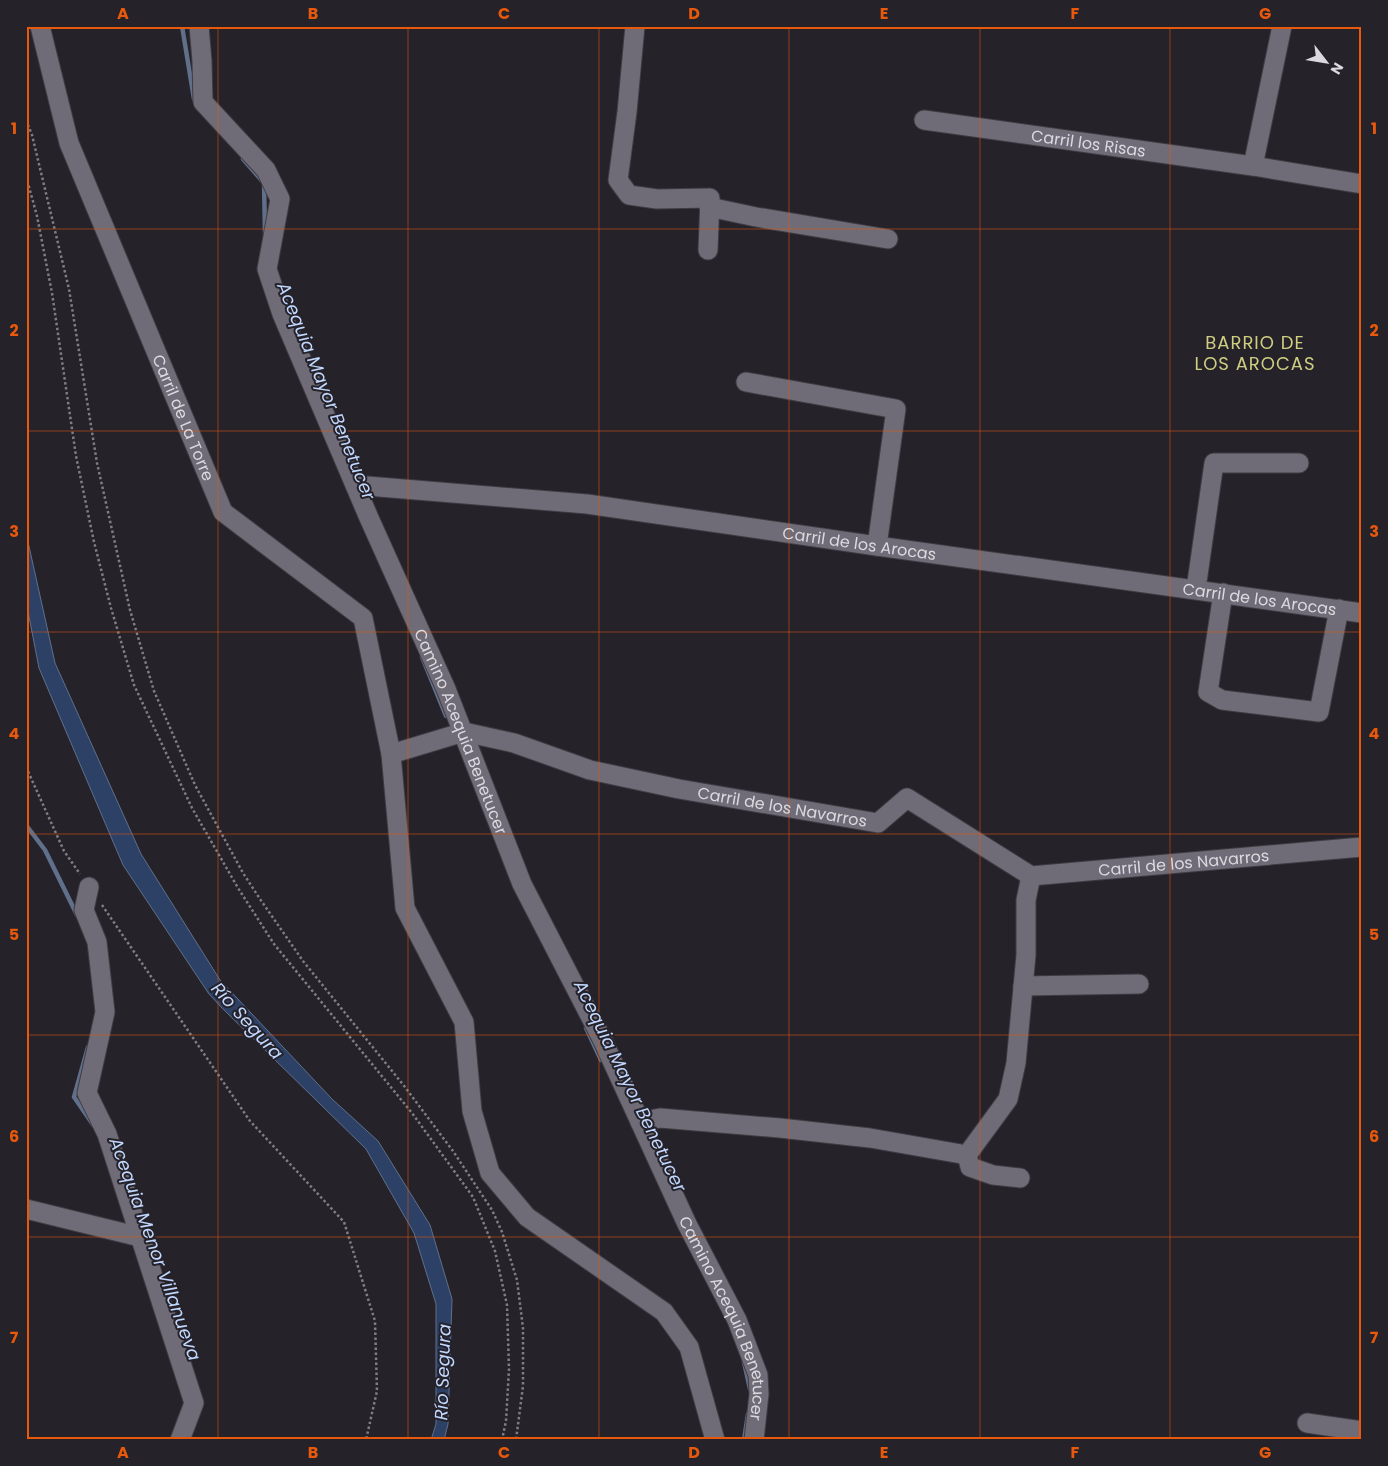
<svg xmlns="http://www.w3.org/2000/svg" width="1388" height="1466" font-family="Poppins,sans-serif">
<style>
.water{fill:#2c4165;stroke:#606f8a}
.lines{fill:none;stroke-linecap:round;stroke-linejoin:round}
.stream{stroke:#606f8a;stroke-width:4.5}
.minor-casing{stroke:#3f3c44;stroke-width:21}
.path{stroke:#807d84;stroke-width:2.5;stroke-dasharray:2.5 2.5;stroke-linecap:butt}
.minor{stroke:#706c77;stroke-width:19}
.grid{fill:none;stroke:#e8590c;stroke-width:1;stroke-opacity:0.55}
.labels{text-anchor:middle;stroke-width:4;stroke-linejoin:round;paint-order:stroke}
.street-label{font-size:16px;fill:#dbd9df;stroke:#25222a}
.neighbourhood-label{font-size:18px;letter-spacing:1px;fill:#cfce80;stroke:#25222a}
.water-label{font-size:18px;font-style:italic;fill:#c1d7fd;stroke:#25222a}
.neatline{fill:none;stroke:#e8590c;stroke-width:2}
.grid-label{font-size:16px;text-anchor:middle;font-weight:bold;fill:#e8590c}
</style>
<rect width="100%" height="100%" fill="#25222a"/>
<path class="water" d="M26,533L55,663L141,854L220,980L332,1099L378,1141L430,1225L452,1299L448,1424L444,1440H431L436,1424V1304L414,1233L366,1149L222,1008L209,994L123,865L39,668L26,601Z"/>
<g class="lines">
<path class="stream" d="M182,26L194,99
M243,159L264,183L265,233
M422,657L446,716
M26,825L45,850L77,915
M586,1028L601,1060
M88,1047L74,1097L94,1126
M744,1362L750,1389
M744,1440L748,1414"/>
<g class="minor-casing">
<g id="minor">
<path id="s1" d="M40,26L69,143L223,512L363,618L391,754L405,908L464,1022L472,1111L490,1173L527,1217L664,1312L689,1347L715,1440"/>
<path id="s2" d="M199,26L202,61L203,102L266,170L280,199L267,269L282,314L369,518L446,689L522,884L603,1041L687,1224L737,1320L758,1375L759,1394L754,1440"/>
<path d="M635,26L627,112L618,180L629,195L657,199L710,198L708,250"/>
<path d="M1282,26L1253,166L1362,184"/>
<path id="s3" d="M924,120L1253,166"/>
<path d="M709,207L756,217L888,239"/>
<path d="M746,382L896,409L877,546"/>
<path id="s4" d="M355,485L587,504L877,546L1362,613"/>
<path d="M1196,589L1214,463H1299"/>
<path d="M1223,593L1208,692L1222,700L1319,712L1339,609"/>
<path id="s5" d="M391,754L464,732L514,743L590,770L679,789L878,823L907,798L1031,876L1362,847"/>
<path d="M89,887L84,910L97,942L105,1012L87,1093L107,1134L194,1403L180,1440"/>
<path d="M1023,986L1139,984"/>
<path d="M640,1122L660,1118L780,1128L870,1138L967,1155"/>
<path d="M1020,1178L993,1175L970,1167L967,1155L1008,1099L1016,1063L1026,955V900L1031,876"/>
<path d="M26,1209L140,1237"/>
<path d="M1307,1423L1362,1431"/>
</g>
</g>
<path class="path" d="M26,120L32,135L69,289L97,463L130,610L154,691L195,785L243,873L260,899L303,961L405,1087L453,1151L492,1210L502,1232L517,1280L523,1328V1386L516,1440
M26,176L37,216L52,293L76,456L94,542L111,608L134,685L192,808L238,888L274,944L412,1113L473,1197L495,1251L507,1305L509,1369L506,1421L502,1440
M26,767L64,851L80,874
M102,905L250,1121L344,1222L375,1321L377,1391L366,1440"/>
<use href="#minor" class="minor"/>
</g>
<path class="grid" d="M218,26V1440M408,26V1440M599,26V1440M789,26V1440M980,26V1440M1170,26V1440M26,229H1362M26,431H1362M26,632H1362M26,834H1362M26,1035H1362M26,1237H1362"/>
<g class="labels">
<g class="street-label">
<text dy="6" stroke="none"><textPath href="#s3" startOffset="166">Carril los Risas</textPath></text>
<text dy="6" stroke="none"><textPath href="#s1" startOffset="418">Carril de La Torre</textPath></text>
<text dy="6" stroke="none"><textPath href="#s4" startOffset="508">Carril de los Arocas</textPath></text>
<text dy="6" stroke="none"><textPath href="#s4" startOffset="912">Carril de los Arocas</textPath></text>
<text dy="6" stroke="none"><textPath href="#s2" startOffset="774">Camino Acequia Benetucer</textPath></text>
<text dy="6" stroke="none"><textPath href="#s5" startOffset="404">Carril de los Navarros</textPath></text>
<text dy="6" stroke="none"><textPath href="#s5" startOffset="839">Carril de los Navarros</textPath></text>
<text dy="6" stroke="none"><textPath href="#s2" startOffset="1419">Camino Acequia Benetucer</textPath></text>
</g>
<g class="neighbourhood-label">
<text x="1255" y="349">BARRIO DE<tspan x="1255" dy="21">LOS AROCAS</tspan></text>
</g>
<g class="water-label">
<text transform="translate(326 391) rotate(68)" y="6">Acequia Mayor Benetucer</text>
<text transform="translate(247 1021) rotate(48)" y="6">Río Segura</text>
<text transform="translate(630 1086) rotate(64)" y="6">Acequia Mayor Benetucer</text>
<text transform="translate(155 1249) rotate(70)" y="6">Acequia Menor Villanueva</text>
<text transform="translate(443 1372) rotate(-88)" y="6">Río Segura</text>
</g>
</g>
<rect width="1388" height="1466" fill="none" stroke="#25222a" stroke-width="55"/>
<g transform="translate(1326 62) rotate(121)" stroke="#25222a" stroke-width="4" paint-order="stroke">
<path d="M0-4L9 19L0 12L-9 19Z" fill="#dbd9df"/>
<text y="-8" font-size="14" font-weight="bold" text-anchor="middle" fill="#dbd9df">N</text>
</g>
<rect x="28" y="28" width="1332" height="1410" class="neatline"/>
<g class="grid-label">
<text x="123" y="19">A</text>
<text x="313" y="19">B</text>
<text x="504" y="19">C</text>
<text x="694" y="19">D</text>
<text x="884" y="19">E</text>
<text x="1075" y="19">F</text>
<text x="1265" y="19">G</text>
<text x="14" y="134">1</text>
<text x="1374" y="134">1</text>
<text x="14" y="336">2</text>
<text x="1374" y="336">2</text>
<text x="14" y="537">3</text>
<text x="1374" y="537">3</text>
<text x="14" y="739">4</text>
<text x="1374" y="739">4</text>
<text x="14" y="940">5</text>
<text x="1374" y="940">5</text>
<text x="14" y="1142">6</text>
<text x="1374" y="1142">6</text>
<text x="14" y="1343">7</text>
<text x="1374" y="1343">7</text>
<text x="123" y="1458">A</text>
<text x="313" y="1458">B</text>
<text x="504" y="1458">C</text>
<text x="694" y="1458">D</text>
<text x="884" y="1458">E</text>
<text x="1075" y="1458">F</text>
<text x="1265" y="1458">G</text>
</g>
</svg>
